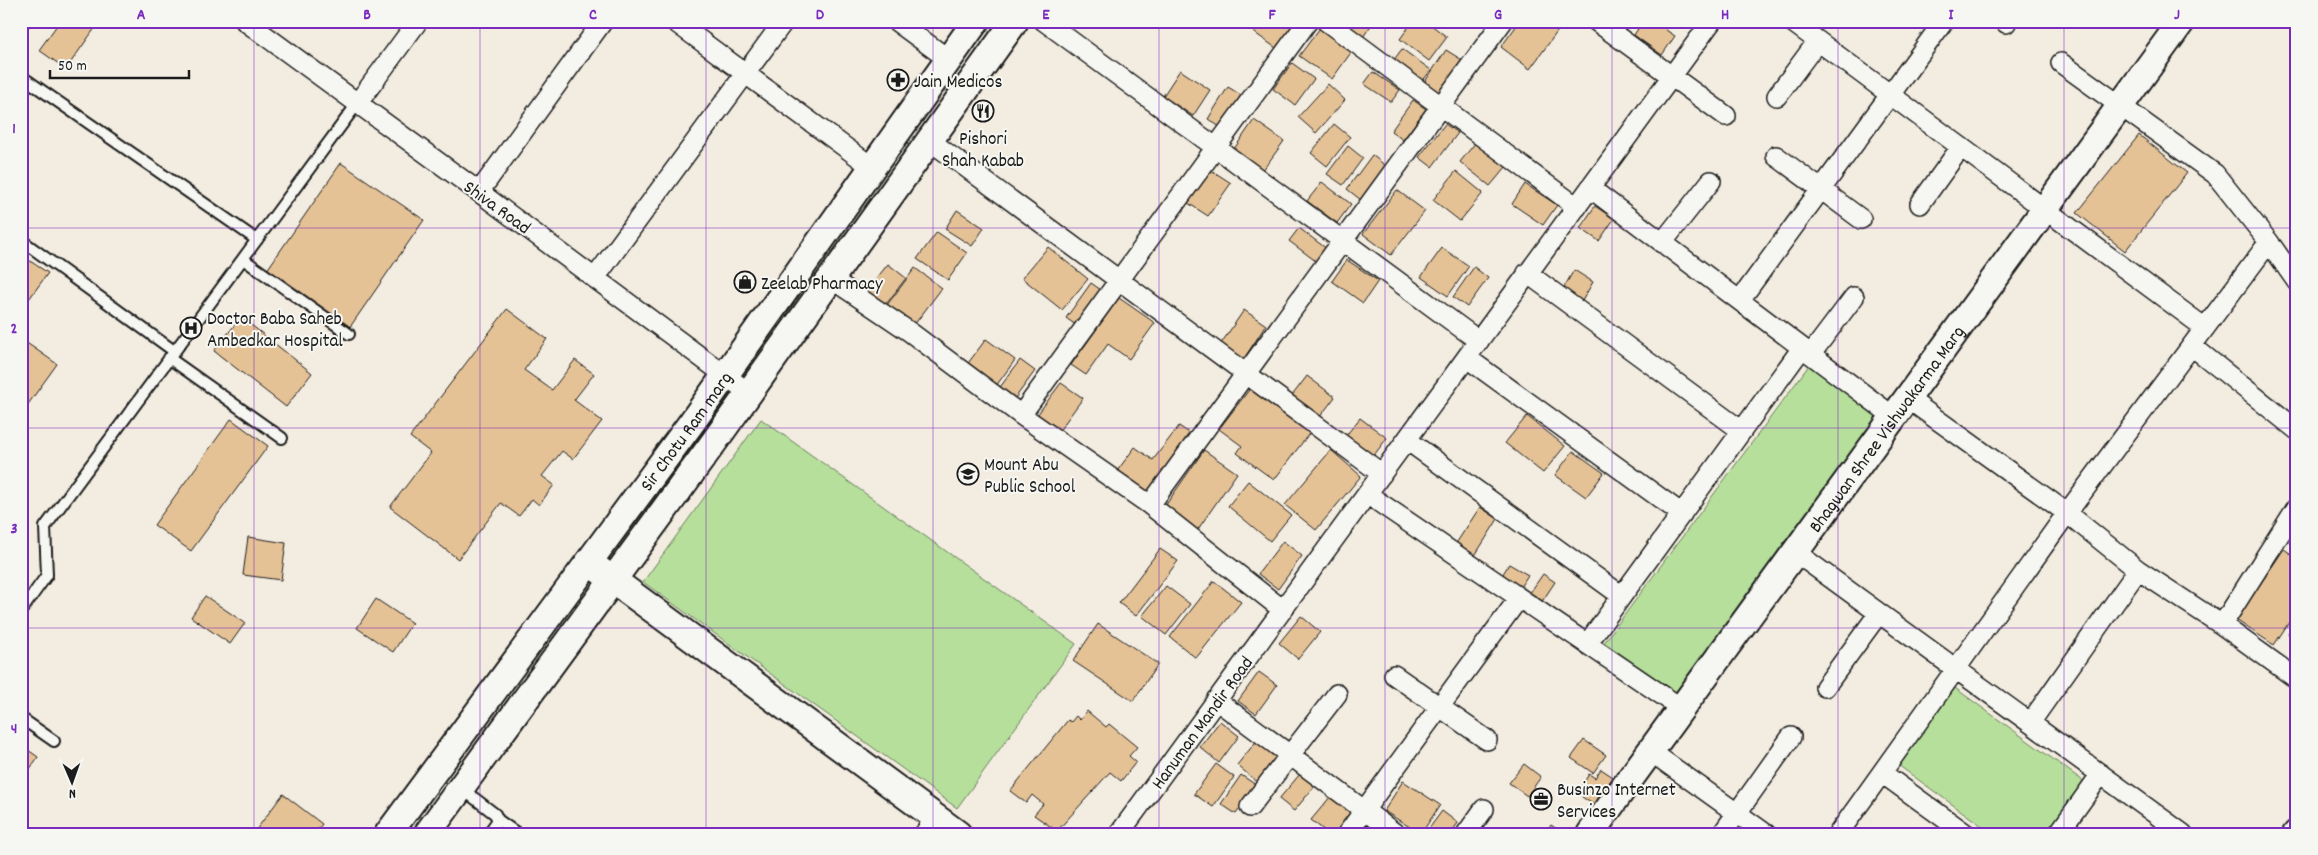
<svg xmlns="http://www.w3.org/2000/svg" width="2318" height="855" font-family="Dekko,sans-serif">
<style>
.green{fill:#b6df9b;stroke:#697e5c}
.building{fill:#e5c296;stroke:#1c1c1c}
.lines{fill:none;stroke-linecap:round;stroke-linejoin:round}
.lane-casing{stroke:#1c1c1c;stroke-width:14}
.street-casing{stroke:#1c1c1c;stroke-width:22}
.secondary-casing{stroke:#1c1c1c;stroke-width:30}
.lane{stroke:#f6f6f2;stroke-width:10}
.street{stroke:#f6f6f2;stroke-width:19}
.secondary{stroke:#f6f6f2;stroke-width:26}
.grid{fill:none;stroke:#7b2cbf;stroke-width:1;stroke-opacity:0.55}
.labels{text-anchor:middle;stroke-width:4;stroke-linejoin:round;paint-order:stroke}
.poi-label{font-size:19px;fill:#1c1c1c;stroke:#f6f6f2;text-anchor:start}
.street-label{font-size:19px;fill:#1c1c1c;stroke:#f6f6f2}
.neatline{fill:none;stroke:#7b2cbf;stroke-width:2}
.grid-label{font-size:16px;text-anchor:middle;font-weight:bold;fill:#7b2cbf}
</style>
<rect width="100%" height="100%" fill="#f3ece0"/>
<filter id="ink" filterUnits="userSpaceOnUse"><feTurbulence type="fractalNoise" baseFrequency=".02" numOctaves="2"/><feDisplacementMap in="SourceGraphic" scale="10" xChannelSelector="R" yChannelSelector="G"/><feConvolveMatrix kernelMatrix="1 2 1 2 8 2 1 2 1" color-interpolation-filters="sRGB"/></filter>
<g filter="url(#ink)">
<path class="green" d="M1810,364L1887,421L1681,701L1603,644Z
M761,419L1076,644L957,808L643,582Z
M1955,688L2086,783L2048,834H1993L1898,765Z"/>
<path class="building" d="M60,21H100L66,69L39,50Z
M1259,21H1296L1276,48L1252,31Z
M1335,21H1374L1361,40Z
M1413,21H1426L1447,37L1429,61L1400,39Z
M1520,21H1565L1530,69L1501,47Z
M1643,21H1672L1666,30L1675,36L1662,55L1634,35Z
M1323,24L1355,47L1332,79L1299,56Z
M1402,49L1431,70L1421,83L1393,61Z
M1446,50L1462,60L1440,93L1424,83Z
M1292,63L1314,79L1295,105L1273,89Z
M1180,70L1210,90L1193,116L1163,96Z
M1373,72L1400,90L1391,102L1364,84Z
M1328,84L1345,100L1316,133L1298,117Z
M1228,87L1241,95L1220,127L1208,119Z
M1413,100L1426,109L1403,140L1391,131Z
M1254,120L1284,141L1263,170L1234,149Z
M1334,124L1350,137L1327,166L1311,153Z
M1445,124L1458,133L1432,167L1419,157Z
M2139,135L2187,173L2125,251L2077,213Z
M1476,142L1506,167L1490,186L1460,162Z
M1348,146L1363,158L1343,185L1327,174Z
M1372,155L1386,166L1361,200L1347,189Z
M341,163L424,220L350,327L267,270Z
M1211,170L1231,183L1208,216L1188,203Z
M1456,171L1483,193L1460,221L1433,200Z
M1322,182L1351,204L1337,223L1307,201Z
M1525,184L1557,205L1543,225L1512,204Z
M1397,190L1425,211L1391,255L1363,234Z
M1595,206L1614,219L1599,241L1580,228Z
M957,210L984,228L972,246L945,229Z
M1299,228L1327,249L1317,262L1289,241Z
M937,232L967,253L948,280L917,259Z
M1048,247L1088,279L1062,310L1022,278Z
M1442,248L1469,266L1448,296L1421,277Z
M21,255L48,273L21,310Z
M1347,260L1378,281L1363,303L1332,281Z
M888,264L906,278L884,307L865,293Z
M1474,267L1488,278L1467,307L1453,297Z
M915,268L942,288L914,325L887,305Z
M1574,270L1593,282L1582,301L1563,289Z
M1091,283L1104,292L1080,328L1066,318Z
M1119,298L1155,323L1129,359L1108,344L1086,375L1071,365Z
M507,309L547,339L524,370L552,390L575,360L594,374L574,400L602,421L573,459L562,451L542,476L554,485L539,505L532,499L519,516L501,503L458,559L390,507L431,453L410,437Z
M1244,310L1266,325L1243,360L1220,345Z
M241,317L312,373L286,407L214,351Z
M21,339L57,364L21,414Z
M986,339L1015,360L993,390L963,370Z
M1020,360L1035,371L1013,401L998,390Z
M1307,376L1335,397L1316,422L1288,401Z
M1061,383L1083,398L1056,435L1034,419Z
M1252,386L1311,431L1274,480L1237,453L1242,446L1219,429Z
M1527,416L1565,446L1543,473L1505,443Z
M1360,418L1387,438L1371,459L1344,438Z
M231,419L268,446L191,551L154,525Z
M1179,426L1195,437L1151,496L1117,471L1135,447L1153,460Z
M1204,450L1237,473L1196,532L1163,509Z
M1331,450L1361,476L1316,530L1285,505Z
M1573,451L1604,473L1586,497L1555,475Z
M1248,481L1291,515L1270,541L1228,506Z
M1480,507L1498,519L1474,557L1455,545Z
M2297,525V548L2286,540Z
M248,537L286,543L281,580L243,575Z
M1283,541L1302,556L1278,589L1258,574Z
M1160,549L1178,561L1136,616L1119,603Z
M2284,549L2297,558V610L2274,645L2236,620Z
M1509,564L1528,575L1516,593L1498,582Z
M1543,574L1555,582L1539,606L1527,597Z
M1214,581L1241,602L1196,658L1170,637Z
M1166,586L1190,604L1166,635L1142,616Z
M205,596L245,623L230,644L191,617Z
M376,599L412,623L393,652L357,628Z
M1301,616L1320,632L1298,659L1279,643Z
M2297,622V640L2288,634Z
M1098,624L1158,664L1133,701L1073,661Z
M1259,672L1277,685L1256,714L1238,701Z
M1087,711L1106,727L1109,724L1137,747L1129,756L1136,762L1121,781L1110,772L1057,831L1034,815L1043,804L1032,795L1026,803L1010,791L1068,720L1071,722L1076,716L1080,720Z
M1220,721L1239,736L1219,763L1200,747Z
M1259,738L1279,755L1257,782L1237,765Z
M1584,740L1606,755L1593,773L1571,758Z
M21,745L38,757L21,782Z
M1216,764L1234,777L1213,807L1194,794Z
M1524,764L1541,777L1527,796L1509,783Z
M1601,769L1613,777L1594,805L1582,797L1584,793L1581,787L1589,774L1595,778Z
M1300,774L1315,786L1294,811L1279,799Z
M1241,775L1256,785L1236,814L1221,804Z
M1403,781L1440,805L1421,834L1384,811Z
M283,794L322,824L315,834H253Z
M1331,796L1352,812L1335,834H1329L1311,820Z
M1442,811L1458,823L1450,834H1425Z
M1551,825L1564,834H1545Z"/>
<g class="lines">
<g class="lane-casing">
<path id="lane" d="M21,26L25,21
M21,76L257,240
M21,240L174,351
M243,259L349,334
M169,358L282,438
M21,611L47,575L45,527L357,104
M21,718L54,741
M461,788L495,814L498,820L488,834
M498,820L518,834"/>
</g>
<g class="street-casing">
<path id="street" d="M245,21L479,192L749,393
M674,21L872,167
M896,21L948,59
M1044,21L1479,341
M1326,21L1577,207
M1596,21L1726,116
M1791,21L2205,328
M2004,21L2006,23
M2061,63L2215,174L2269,242L2297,282
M1777,96L1817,42
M357,104L418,21
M929,140L1382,474
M1776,156L1861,219
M1590,188L1894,417
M479,192L603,21
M1920,204L1961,147
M1662,243L1711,181
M1527,273L1742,431
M595,278L784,21
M830,278L910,332L1021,415L1150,505L1283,610
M1740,300L1944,21
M2192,346L2297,430
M1811,354L1854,297
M1467,358L1682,514
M1907,398L2067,513L2138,570L2222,625L2297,679
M1021,415L1308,21
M1407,440L1622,596
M1367,494L1681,708
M1150,505L1503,21
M1795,552L2183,834
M2222,625L2297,507
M1587,644L1802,348
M1394,675L1487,740
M1825,687L1879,613
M1216,700L1396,834
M2030,723L2138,570
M1650,751L1766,834
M1882,773L1966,834
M1250,807L1337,694
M924,834L936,818
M1119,834L1712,21
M1347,834L1519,598
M1466,834L1484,809
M1722,834L1791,737
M1838,834L2067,513L2269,242
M2058,834L2101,774"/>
</g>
<g class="secondary-casing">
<g id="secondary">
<path d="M598,569L958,834"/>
<path id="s1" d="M388,834L692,422L976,21"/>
<path d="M427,834L714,442L1015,21"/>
<path id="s2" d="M1590,834L2182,21"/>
<path d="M2296,834L2297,833"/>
</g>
</g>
<use href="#lane" class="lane"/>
<use href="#street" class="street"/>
<use href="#secondary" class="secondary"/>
</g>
</g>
<path class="grid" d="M254,21V834M480,21V834M706,21V834M933,21V834M1159,21V834M1385,21V834M1612,21V834M1838,21V834M2064,21V834M21,228H2297M21,428H2297M21,628H2297"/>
<defs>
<g id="pharmacy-ring" transform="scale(1.125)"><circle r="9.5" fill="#f6f6f2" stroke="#1c1c1c" stroke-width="1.5"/><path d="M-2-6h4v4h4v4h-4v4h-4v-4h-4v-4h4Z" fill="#1c1c1c"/></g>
<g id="restaurant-ring" transform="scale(1.125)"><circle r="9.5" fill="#f6f6f2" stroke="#1c1c1c" stroke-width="1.5"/><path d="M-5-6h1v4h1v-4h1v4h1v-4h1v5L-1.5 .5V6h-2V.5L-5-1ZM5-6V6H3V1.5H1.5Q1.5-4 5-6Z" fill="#1c1c1c"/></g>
<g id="shop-ring" transform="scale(1.125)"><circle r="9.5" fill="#f6f6f2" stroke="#1c1c1c" stroke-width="1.5"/><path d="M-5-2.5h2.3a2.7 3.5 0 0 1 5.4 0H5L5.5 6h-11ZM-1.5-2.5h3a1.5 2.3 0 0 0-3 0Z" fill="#1c1c1c"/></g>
<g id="hospital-ring" transform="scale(1.125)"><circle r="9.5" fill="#f6f6f2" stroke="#1c1c1c" stroke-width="1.5"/><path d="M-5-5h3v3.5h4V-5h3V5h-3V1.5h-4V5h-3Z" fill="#1c1c1c"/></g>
<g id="school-ring" transform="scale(1.125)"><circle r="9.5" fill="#f6f6f2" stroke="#1c1c1c" stroke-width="1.5"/><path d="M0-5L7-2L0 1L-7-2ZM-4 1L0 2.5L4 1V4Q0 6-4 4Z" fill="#1c1c1c"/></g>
<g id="office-ring" transform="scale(1.125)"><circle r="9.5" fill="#f6f6f2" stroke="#1c1c1c" stroke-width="1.5"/><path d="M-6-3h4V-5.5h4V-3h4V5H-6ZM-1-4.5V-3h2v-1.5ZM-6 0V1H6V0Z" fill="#1c1c1c"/></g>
</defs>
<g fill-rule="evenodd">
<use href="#pharmacy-ring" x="898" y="80"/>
<use href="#restaurant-ring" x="983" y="111"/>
<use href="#shop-ring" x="745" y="282"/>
<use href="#hospital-ring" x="191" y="328"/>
<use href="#school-ring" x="968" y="474"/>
<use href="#office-ring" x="1541" y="799"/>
</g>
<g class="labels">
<g class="poi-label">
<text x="914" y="87">Jain Medicos</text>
<text x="983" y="144" text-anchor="middle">Pishori<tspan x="983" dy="22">Shah Kabab</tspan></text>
<text x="761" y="289">Zeelab Pharmacy</text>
<text x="207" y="324">Doctor Baba Saheb<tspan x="207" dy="22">Ambedkar Hospital</tspan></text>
<text x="984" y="470">Mount Abu<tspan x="984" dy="22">Public School</tspan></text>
<text x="1557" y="795">Businzo Internet<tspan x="1557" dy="22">Services</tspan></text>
</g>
<g class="street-label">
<text transform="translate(498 206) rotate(36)" y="7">Shiva Road</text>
<text dy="7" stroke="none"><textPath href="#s2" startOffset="502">Bhagwan Shree Vishwakarma Marg</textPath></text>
<text dy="7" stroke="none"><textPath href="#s1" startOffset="501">Sir Chotu Ram marg</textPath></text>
<text transform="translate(1201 722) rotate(-54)" y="7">Hanuman Mandir Road</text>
</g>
</g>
<rect width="2318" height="855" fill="none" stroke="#f6f6f2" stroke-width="55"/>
<g transform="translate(72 782) rotate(178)" stroke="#f6f6f2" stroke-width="4" paint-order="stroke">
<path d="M0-4L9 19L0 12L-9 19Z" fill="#1c1c1c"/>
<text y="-8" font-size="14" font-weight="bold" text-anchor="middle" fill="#1c1c1c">N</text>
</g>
<path d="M50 70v8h139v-8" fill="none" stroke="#1c1c1c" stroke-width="2.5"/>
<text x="58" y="70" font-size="15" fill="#1c1c1c" stroke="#f6f6f2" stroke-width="4" paint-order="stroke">50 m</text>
<rect x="28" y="28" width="2262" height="800" class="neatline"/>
<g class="grid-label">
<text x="141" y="19">A</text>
<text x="367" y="19">B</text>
<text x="593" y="19">C</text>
<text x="820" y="19">D</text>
<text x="1046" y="19">E</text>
<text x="1272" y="19">F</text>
<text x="1498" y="19">G</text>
<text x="1725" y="19">H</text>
<text x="1951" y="19">I</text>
<text x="2177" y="19">J</text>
<text x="14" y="133">1</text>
<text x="14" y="333">2</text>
<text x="14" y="533">3</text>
<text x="14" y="733">4</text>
</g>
</svg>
